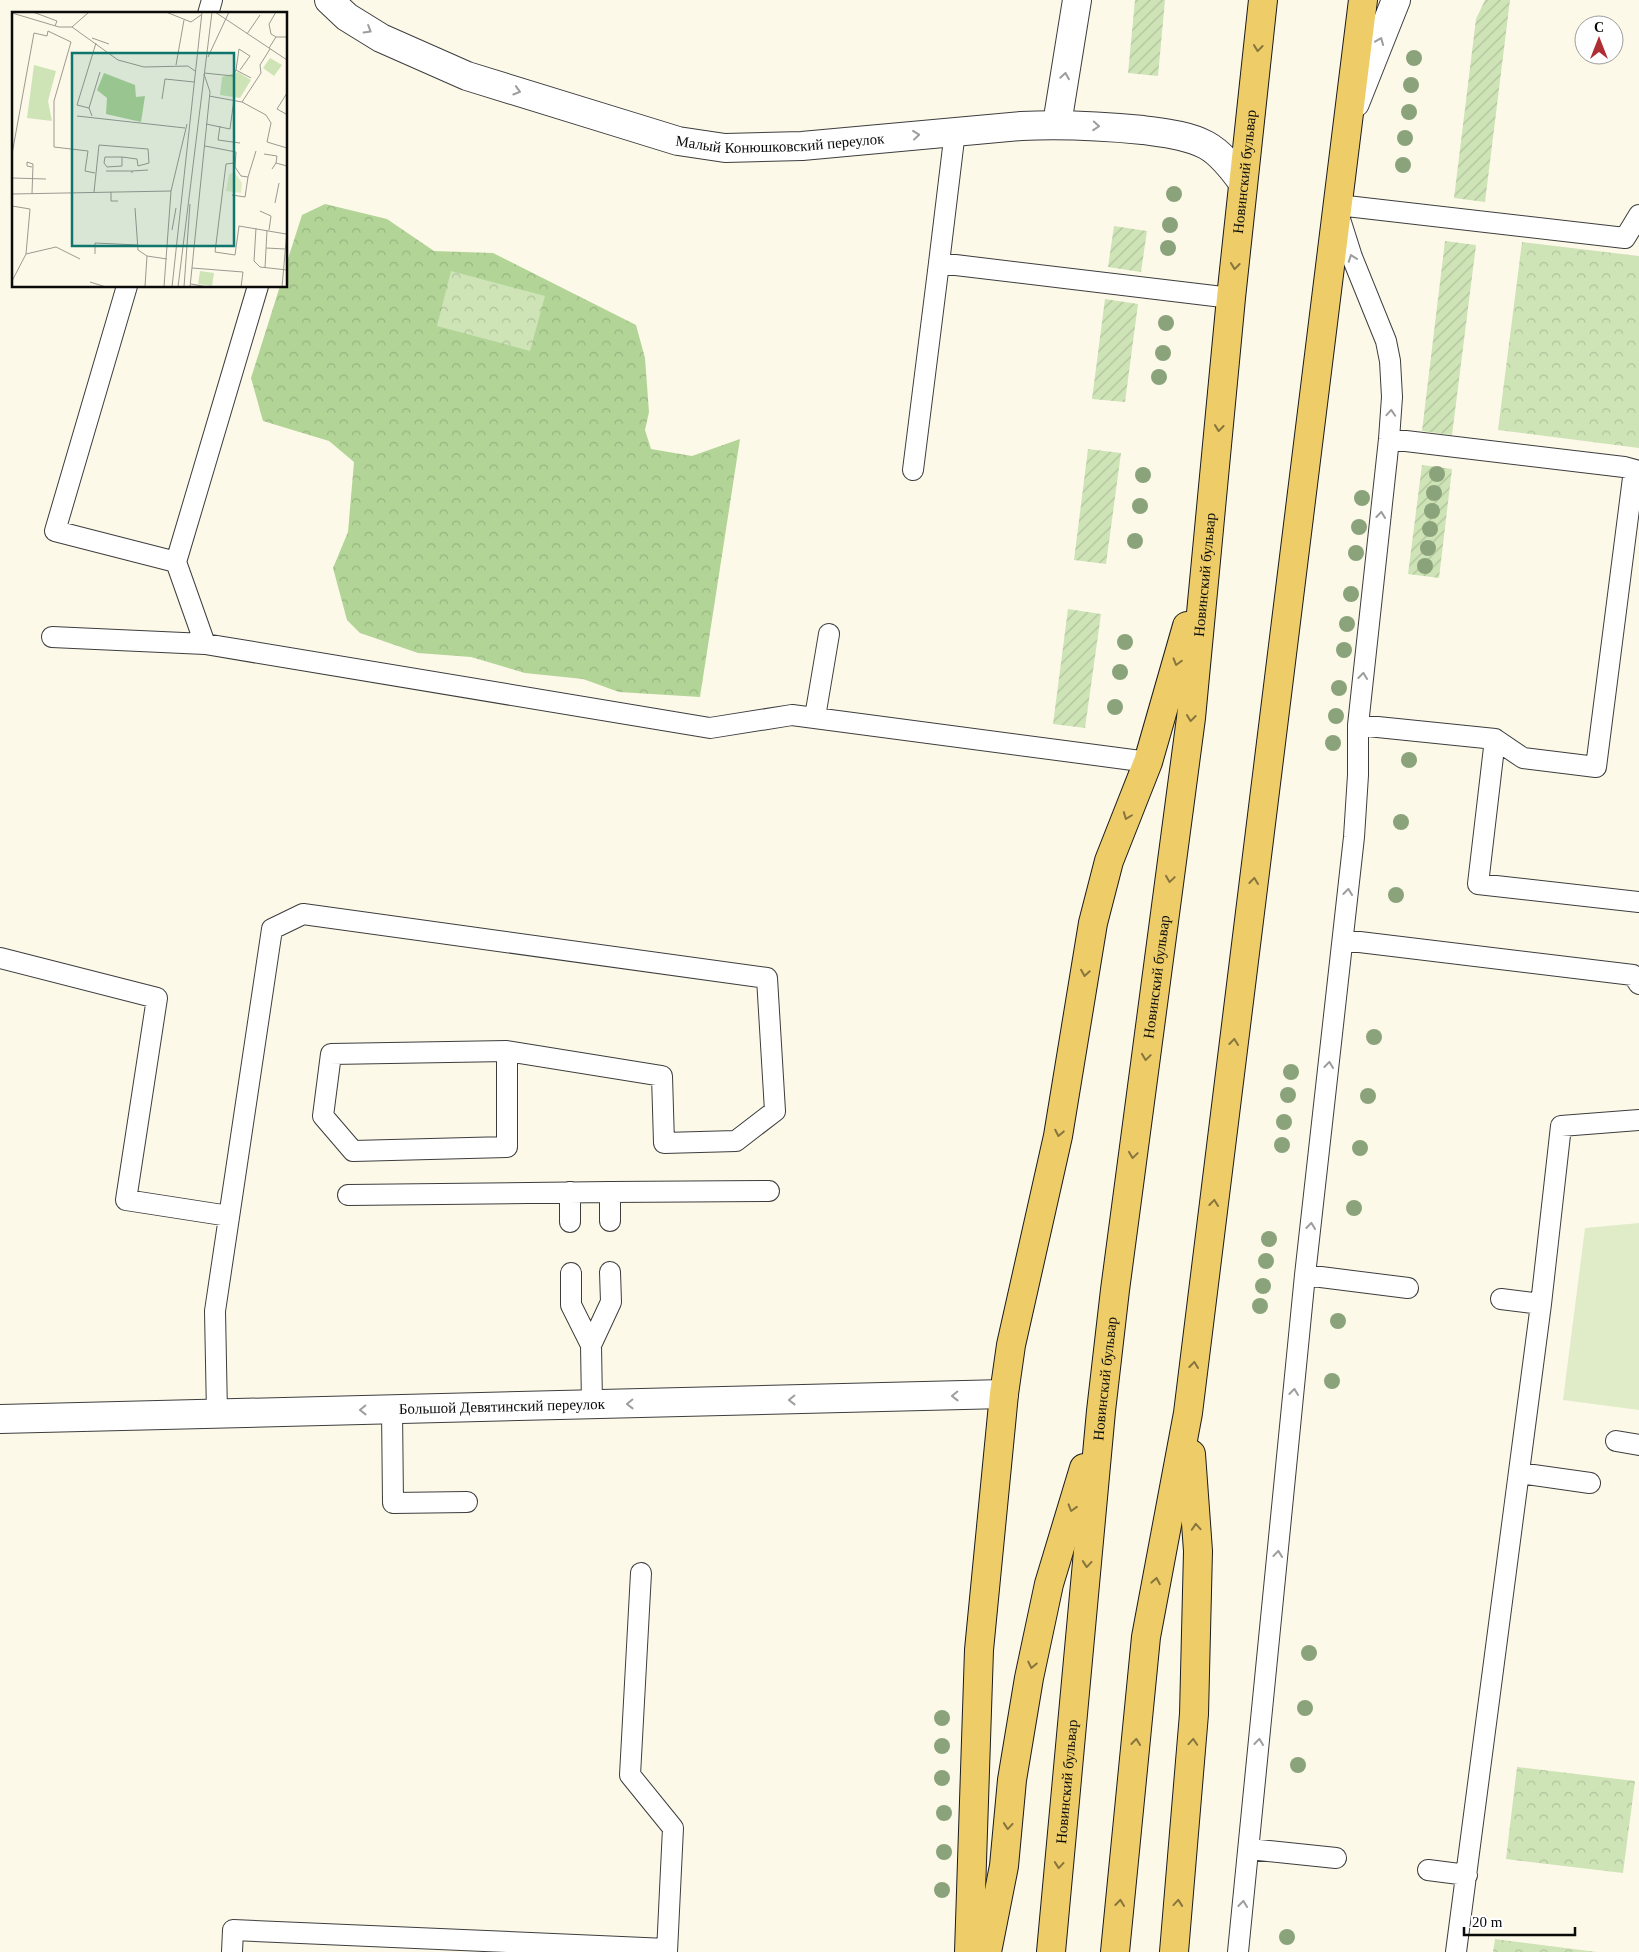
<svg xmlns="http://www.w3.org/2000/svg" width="1639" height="1952" font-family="'Times New Roman',serif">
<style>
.forest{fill:url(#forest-crowns)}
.park{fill:url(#park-crowns)}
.garden{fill:url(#garden-furrows)}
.pitch{fill:#e0ecc8}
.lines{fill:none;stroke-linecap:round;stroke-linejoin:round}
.service-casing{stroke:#3d3d3d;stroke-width:22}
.minor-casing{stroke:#3d3d3d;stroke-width:30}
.primary-casing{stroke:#1b1b1b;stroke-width:30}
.service{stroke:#fff;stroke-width:20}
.minor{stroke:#fff;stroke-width:28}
.primary{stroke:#eecd69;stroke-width:28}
.tree{fill:#8ba37b}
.oneway{stroke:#9d9d9d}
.oneway2{stroke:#87753e}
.labels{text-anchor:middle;stroke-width:5;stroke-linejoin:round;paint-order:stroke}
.street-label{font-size:15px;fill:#0a0a0a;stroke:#fff}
.inset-road{fill:none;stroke:#9c9990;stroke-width:1}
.view{fill:#0f766e;fill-opacity:0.15;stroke:#0f766e;stroke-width:2.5}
.inset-edge{fill:none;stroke:#0a0a0a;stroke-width:2.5}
</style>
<defs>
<pattern id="forest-crowns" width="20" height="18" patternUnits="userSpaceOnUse" patternTransform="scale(1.25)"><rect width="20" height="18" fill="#b2d497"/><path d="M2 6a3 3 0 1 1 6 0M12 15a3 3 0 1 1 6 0" fill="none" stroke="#98b581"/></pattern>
<pattern id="park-crowns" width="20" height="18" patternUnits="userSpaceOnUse" patternTransform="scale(1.25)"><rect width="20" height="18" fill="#cee4b7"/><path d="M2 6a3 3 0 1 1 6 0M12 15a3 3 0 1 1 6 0" fill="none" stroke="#b0c29c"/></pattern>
<pattern id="garden-furrows" width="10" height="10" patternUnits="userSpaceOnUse" patternTransform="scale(1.25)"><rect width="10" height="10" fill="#cee4b7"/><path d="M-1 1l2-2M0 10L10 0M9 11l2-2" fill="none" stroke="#b0c29c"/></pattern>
</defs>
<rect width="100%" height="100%" fill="#fdf9e9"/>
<path class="forest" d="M325,204L387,219L434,251L493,253L636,325L645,358L649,412L645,430L651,449L692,456L740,439L700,697L619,692L583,679L525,673L471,657L418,653L360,633L347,620L333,568L348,532L354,462L329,441L263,421L251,378L280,286H286V265L302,215Z"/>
<path class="park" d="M1522,242L1639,256V448L1498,430Z
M451,271L545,296L530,351L437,326Z
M1517,1767L1635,1781L1623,1873L1506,1859Z
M1495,1939L1597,1952H1493Z"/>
<path class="garden" d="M1135,0H1165L1158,76L1128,73Z
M1485,0H1510L1485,202L1454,198L1476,19Z
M1114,226L1147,231L1141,272L1108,267Z
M1445,241L1476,245L1452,435L1422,431Z
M1105,299L1138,304L1125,402L1092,399Z
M1088,449L1121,453L1106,564L1074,560Z
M1422,465L1452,469L1439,578L1408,574Z
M1068,609L1101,614L1085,728L1053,724Z"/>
<path class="pitch" d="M1639,1223V1410L1563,1400L1585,1228Z"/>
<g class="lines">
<g class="service-casing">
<path id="service" d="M208,14L212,0
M1338,205L1625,238L1639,215
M939,263L955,131
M127,286L55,531L176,562
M1389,439L1624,467L1639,471
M913,470L939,263L1231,298
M52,637L205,644L710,728L792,715L1148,762
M205,644L176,562L258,286
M815,717L829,634
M1358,725L1495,739L1523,758L1596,767L1634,470
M1495,739L1478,884L1639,902
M1343,940L1633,975L1639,984
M0,958L157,998L126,1200L229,1216
M570,1192V1222
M610,1192L769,1191
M348,1195L610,1192V1221
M571,1273V1305L591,1345L592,1404
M1305,1275L1408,1288
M1501,1299L1541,1304
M591,1345L611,1302L610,1272
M392,1409L393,1503L467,1502
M217,1414L215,1311L272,929L303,914L767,978L775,1111L736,1141L664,1143L662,1076L507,1051L331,1054L323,1116L353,1151L507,1147V1051
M1616,1441L1639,1445
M1519,1473L1590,1483
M641,1573L630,1775L673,1828L667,1952
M1249,1849L1336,1858
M1428,1870L1467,1875
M232,1952L233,1930L667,1949
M1238,1952L1305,1275L1354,837L1358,775V725L1389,439L1392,397L1390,361L1386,341L1352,257L1339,216
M1456,1952L1541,1304L1561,1126L1639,1120"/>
</g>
<g class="minor-casing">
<g id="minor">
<path id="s1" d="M329,0L347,17L381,38L467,76L678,141L725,148L802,146L1021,126C1063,124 1102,126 1143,130C1164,133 1187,135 1206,145C1221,153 1233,169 1243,183"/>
<path d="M1355,103L1396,0"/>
<path d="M1057,124L1077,0"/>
<path id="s2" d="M0,1419L1004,1394"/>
</g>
</g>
<g class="primary-casing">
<g id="primary">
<path d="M969,1952L979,1650L1004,1394L1011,1345L1058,1136L1093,923L1109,861L1148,762L1187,626"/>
<path d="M987,1952L1004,1866L1012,1780L1029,1678L1049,1584L1084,1468"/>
<path id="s3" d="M1051,1952L1101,1411L1115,1290L1191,718L1231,298L1263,0"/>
<path d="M1115,1952L1146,1637L1188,1413L1363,0"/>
<path d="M1174,1952L1194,1714L1198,1551L1191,1454"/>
</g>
</g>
<use href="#service" class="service"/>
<use href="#minor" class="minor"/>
<use href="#primary" class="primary"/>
</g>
<g class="tree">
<circle cx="1414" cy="58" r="8"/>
<circle cx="1411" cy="85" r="8"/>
<circle cx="1409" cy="112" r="8"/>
<circle cx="1405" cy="138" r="8"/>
<circle cx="1403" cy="165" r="8"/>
<circle cx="1174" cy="194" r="8"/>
<circle cx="1170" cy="225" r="8"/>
<circle cx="1168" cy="248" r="8"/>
<circle cx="1166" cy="323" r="8"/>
<circle cx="1163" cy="353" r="8"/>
<circle cx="1159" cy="377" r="8"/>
<circle cx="1437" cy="474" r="8"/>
<circle cx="1143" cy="475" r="8"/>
<circle cx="1434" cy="493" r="8"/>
<circle cx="1362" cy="498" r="8"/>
<circle cx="1140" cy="506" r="8"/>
<circle cx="1432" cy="511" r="8"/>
<circle cx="1359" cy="527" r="8"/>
<circle cx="1430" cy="529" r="8"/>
<circle cx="1135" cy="541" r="8"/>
<circle cx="1428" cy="548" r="8"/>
<circle cx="1356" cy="553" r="8"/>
<circle cx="1425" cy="566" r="8"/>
<circle cx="1351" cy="594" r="8"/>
<circle cx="1347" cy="624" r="8"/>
<circle cx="1125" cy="642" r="8"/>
<circle cx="1344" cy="650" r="8"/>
<circle cx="1120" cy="672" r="8"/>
<circle cx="1339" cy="688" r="8"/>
<circle cx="1115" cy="707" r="8"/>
<circle cx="1336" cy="716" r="8"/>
<circle cx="1333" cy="743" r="8"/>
<circle cx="1409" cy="760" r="8"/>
<circle cx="1401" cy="822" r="8"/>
<circle cx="1396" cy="895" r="8"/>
<circle cx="1374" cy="1037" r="8"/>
<circle cx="1291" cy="1072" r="8"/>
<circle cx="1288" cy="1095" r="8"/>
<circle cx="1368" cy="1096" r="8"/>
<circle cx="1284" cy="1122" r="8"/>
<circle cx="1282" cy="1145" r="8"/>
<circle cx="1360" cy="1148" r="8"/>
<circle cx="1354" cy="1208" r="8"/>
<circle cx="1269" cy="1239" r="8"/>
<circle cx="1266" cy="1261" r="8"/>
<circle cx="1263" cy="1286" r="8"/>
<circle cx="1260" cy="1306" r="8"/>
<circle cx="1338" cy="1321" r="8"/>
<circle cx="1332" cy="1381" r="8"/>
<circle cx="1309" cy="1653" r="8"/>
<circle cx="1305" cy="1708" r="8"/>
<circle cx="942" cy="1718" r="8"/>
<circle cx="942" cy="1746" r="8"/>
<circle cx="1298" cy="1765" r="8"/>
<circle cx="942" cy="1778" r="8"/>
<circle cx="944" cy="1813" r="8"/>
<circle cx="944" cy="1852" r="8"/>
<circle cx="942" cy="1890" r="8"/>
<circle cx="1287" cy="1937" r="8"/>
</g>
<defs><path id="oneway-chevron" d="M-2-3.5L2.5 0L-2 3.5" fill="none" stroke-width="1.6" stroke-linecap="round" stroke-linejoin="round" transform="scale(1.25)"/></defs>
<g class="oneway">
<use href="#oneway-chevron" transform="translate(368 30) rotate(31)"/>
<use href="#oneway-chevron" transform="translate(1380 41) rotate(-68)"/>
<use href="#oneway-chevron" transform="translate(1065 76) rotate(-81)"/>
<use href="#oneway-chevron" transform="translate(517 91) rotate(17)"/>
<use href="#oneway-chevron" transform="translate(1096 126) rotate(4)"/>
<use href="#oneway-chevron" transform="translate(916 135) rotate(-6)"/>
<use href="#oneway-chevron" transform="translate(1352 258) rotate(-110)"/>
<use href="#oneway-chevron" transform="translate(1391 413) rotate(-86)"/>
<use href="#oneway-chevron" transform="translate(1381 515) rotate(-84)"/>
<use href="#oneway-chevron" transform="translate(1363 676) rotate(-84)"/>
<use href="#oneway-chevron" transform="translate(1348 892) rotate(-84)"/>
<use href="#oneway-chevron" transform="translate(1329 1065) rotate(-84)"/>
<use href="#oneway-chevron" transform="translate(1311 1226) rotate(-84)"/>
<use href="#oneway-chevron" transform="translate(1294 1392) rotate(-84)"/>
<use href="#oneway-chevron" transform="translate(955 1396) rotate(179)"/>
<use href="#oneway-chevron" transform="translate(792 1400) rotate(179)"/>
<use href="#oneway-chevron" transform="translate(630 1404) rotate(179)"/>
<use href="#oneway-chevron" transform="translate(363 1410) rotate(179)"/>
<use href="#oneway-chevron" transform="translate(1278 1554) rotate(-84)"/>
<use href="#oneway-chevron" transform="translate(1259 1742) rotate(-84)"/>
<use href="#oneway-chevron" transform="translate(1243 1904) rotate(-84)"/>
</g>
<g class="oneway2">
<use href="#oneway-chevron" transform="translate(1258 48) rotate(96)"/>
<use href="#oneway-chevron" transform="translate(1235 266) rotate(96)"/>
<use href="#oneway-chevron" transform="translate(1219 428) rotate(96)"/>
<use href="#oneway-chevron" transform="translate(1177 662) rotate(106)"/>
<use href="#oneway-chevron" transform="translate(1191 718) rotate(96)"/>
<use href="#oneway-chevron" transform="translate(1127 816) rotate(111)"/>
<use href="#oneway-chevron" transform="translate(1170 879) rotate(98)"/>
<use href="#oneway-chevron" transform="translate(1254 881) rotate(-83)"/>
<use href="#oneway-chevron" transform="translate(1085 973) rotate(99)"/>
<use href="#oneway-chevron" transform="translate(1234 1042) rotate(-83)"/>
<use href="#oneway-chevron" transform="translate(1146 1057) rotate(98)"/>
<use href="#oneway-chevron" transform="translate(1059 1133) rotate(101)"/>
<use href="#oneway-chevron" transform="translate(1133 1155) rotate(98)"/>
<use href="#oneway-chevron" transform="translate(1214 1203) rotate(-83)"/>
<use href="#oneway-chevron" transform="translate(1194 1365) rotate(-83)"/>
<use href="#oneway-chevron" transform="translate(1072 1508) rotate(107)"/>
<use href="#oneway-chevron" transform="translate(1196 1527) rotate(-94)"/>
<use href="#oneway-chevron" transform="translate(1087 1564) rotate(95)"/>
<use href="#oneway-chevron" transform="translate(1156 1581) rotate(-80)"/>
<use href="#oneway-chevron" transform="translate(1032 1665) rotate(102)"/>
<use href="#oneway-chevron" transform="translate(1136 1742) rotate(-84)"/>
<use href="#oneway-chevron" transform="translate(1193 1742) rotate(-86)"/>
<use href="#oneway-chevron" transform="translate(1008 1826) rotate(95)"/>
<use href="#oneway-chevron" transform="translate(1059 1865) rotate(95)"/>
<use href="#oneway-chevron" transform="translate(1120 1903) rotate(-84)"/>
<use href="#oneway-chevron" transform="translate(1178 1903) rotate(-85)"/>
</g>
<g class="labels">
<g class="street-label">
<text dy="5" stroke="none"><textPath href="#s1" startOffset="482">Малый Конюшковский переулок</textPath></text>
<text dy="5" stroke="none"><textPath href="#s3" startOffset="1791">Новинский бульвар</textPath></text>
<text dy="5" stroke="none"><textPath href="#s3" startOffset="1386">Новинский бульвар</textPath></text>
<text dy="5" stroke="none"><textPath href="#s3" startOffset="981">Новинский бульвар</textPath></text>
<text dy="5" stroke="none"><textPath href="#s3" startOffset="576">Новинский бульвар</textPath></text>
<text dy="5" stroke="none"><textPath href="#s2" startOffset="502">Большой Девятинский переулок</textPath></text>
<text dy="5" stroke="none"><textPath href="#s3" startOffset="171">Новинский бульвар</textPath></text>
</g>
</g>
<g transform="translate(12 12)">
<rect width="275" height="275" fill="#fdf9e9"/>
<path d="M22,53L44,59L36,89L40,109L15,106Z" fill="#cee4b7"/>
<path d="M92,61L123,73L124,85L133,84L129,110L94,102L95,86L85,78Z" fill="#b2d497"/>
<path d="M258,46L270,53L262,64L251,56ZM226,60L239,68L228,86L208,83L210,65ZM188,259L202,261L200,274L186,272Z" fill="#cee4b7"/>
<path d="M223,161L230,171L229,181L214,179L217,162Z" fill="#e0ecc8"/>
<path class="inset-road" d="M21,0L45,9L43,14M154,0L179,10L189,3M203,0L275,48M0,1L47,15H60L106,48L132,55L176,54L183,59M60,15L77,0M235,22L248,3M264,25L259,22L257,12L264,0M80,26L97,32M257,36L264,25H275M196,45L217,0M164,53L172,8M224,58L227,37L238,44L228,58M192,61L221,64L224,58L239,66M275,81L265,97L274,102L275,100M197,84L230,90L254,103L259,111L255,130L275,136M150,87L153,67L182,70M230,90L249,61L248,53L258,37M77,96L65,93L84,31M65,104L173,116M80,104L77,96L88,60M194,112L218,117L222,87M208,114L206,128L228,131M193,134L224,140L223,155L229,164L236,165L233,185L220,183M0,142L22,21L35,24L36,19L59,30L42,89V135L76,139L73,159L83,161M252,142L265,144L264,151M222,151L214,152L203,240L223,243L227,214L274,222M20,155L15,154V150L21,152L20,182M260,157L264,151L275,154M94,159H120V161M120,159L136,158M236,165L244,139M0,166L34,167M82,180L87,133L136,137L137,151L126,154L125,147L110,145H93L92,151L95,155L110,154V145M99,180V189H106M0,182L159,179M263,191L267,171M0,194L18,197L14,242L0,269M123,196L126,238L135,244L155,247M248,199L259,204L257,218M244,216L242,249L248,255L275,258M160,218L164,196M254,236L273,237M14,242L44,235L68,247M83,242V231L126,233M180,256L231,260L229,275M253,256L255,218M78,270L94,275M179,272L196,275M133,274L135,244M152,275L159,179L175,112M160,275L190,0M166,275L200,0M172,275L178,192M178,275L198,80L192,62M270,275L275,219"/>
<path class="view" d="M60,41H222V234H60Z"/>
<rect width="275" height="275" class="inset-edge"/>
</g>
<g transform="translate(1599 40)"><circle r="24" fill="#ffffff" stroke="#9d9d9d"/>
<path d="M0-4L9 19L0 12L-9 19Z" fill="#af2e34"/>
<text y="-8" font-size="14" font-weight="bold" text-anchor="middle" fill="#0a0a0a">С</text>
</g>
<path d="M1464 1927v8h111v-8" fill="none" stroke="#0a0a0a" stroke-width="2.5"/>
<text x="1472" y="1927" font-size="15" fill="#0a0a0a" stroke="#ffffff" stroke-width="4" paint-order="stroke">20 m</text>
</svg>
